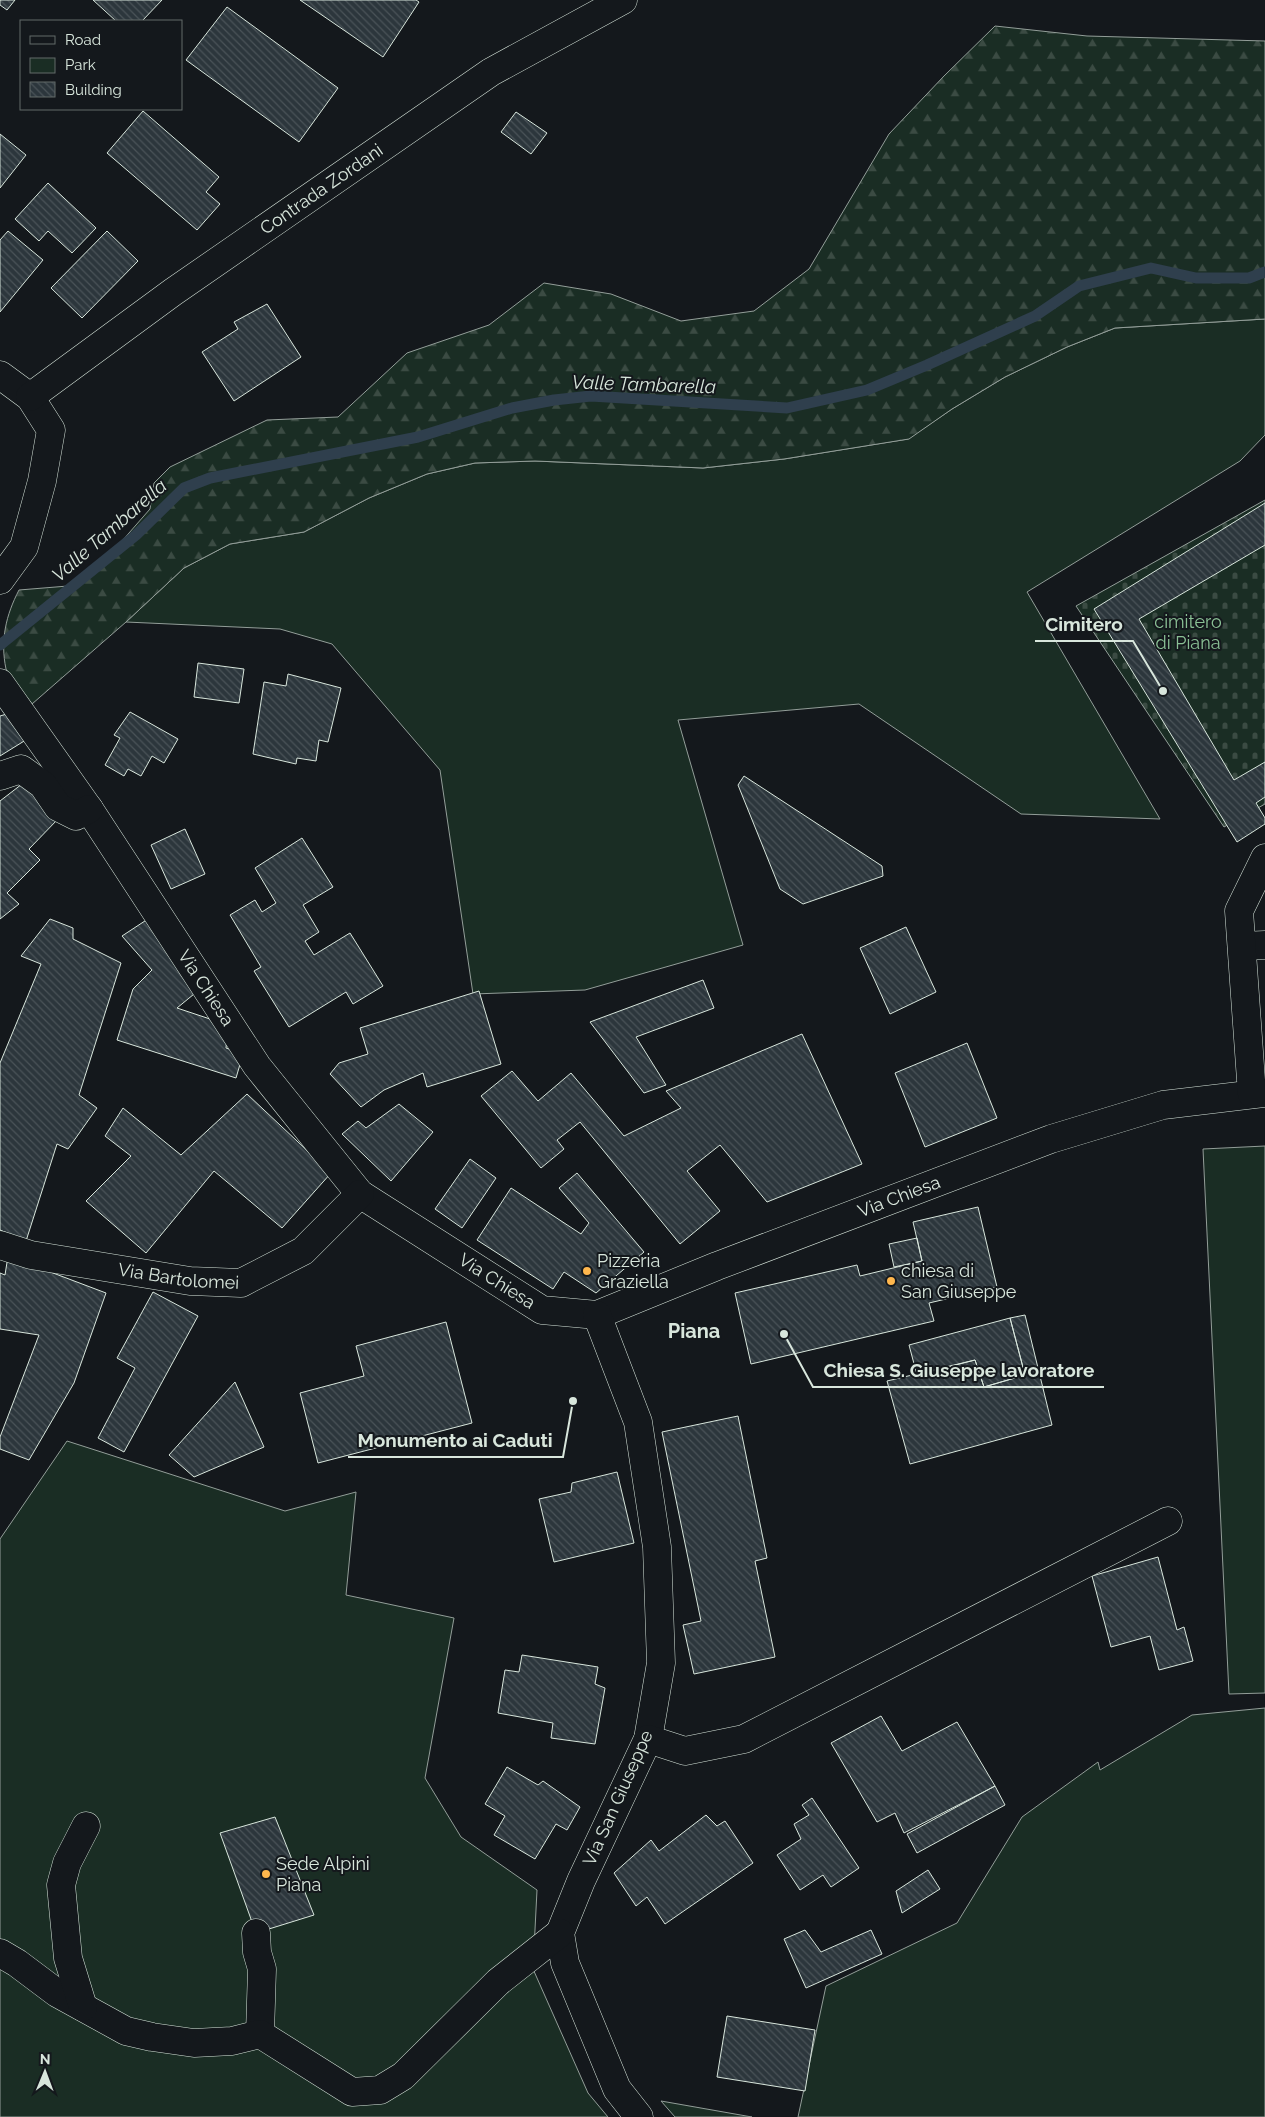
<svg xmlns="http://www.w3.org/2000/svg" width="1265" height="2117" font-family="Raleway,sans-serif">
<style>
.green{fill:#1a2d24;stroke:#939e99}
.forest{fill:url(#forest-firs);stroke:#939e99}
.cemetery{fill:url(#cemetery-stones);stroke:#939e99}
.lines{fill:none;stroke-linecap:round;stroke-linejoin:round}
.stream{stroke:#2f3f4d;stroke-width:11}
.building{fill:url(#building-back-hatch);stroke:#d8e6dc}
.minor-casing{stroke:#d8e6dc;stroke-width:29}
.minor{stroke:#14181c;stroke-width:28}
.poi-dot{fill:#ffb74d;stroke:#14181c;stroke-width:2}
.labels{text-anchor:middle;stroke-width:4;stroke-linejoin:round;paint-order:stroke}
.street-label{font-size:18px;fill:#d8e6dc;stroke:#14181c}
.park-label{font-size:18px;fill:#8ac095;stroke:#14181c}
.poi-label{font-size:18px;fill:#d8e6dc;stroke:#14181c;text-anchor:start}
.water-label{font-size:19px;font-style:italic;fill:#d8e6dc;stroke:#14181c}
.quarter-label{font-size:20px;font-weight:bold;fill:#d8e6dc;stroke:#14181c}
.leader{fill:none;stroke:#d8e6dc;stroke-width:2}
.callout-dot{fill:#d8e6dc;stroke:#14181c;stroke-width:2}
.callout-label{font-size:19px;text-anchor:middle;font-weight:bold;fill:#d8e6dc;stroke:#14181c;stroke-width:4;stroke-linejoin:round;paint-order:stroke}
</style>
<defs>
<pattern id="forest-firs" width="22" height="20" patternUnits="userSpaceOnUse" patternTransform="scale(1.25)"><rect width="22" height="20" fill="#1a2d24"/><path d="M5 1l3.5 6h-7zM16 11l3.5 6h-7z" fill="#3b4b43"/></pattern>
<pattern id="cemetery-stones" width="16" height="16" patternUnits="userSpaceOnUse" patternTransform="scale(1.25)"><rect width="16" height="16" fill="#1a2d24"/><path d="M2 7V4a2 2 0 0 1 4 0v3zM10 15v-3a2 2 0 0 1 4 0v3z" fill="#3b4b43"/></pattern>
<pattern id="building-back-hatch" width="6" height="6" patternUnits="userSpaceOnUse" patternTransform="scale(1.25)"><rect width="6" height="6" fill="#2c363c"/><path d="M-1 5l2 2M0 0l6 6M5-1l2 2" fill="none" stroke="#4a5358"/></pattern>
</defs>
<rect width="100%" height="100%" fill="#14181c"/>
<path class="green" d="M1265,319V435L1240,461L1027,592L1160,819L1021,814L859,704L678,720L743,945L585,990L473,994L440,770L332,644L280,629L126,622L184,568L230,544L304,532L369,498L427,474L475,463L535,461L703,468L784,459L908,439L952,409L1005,377L1067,347L1115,328Z
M1265,1146V1693L1229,1694L1203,1149Z
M67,1441L285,1511L356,1492L346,1595L454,1618L425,1778L461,1837L537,1890L533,1969L588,2093L608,2117H0V1539Z
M1265,1708V2117H798L826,1986L957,1923L1022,1817L1098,1762L1100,1770L1192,1715Z
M661,2101L752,2117H675Z"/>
<path class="forest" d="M995,26L1087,36L1265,41V319L1115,328L1067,347L1005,377L952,409L909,439L784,459L703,468L535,461L475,463L427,474L369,498L304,532L230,544L184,568L126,622L32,704C24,693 12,681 6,669C0,640 6,615 19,590L68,586L115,549L150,509L154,483L170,467L267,420L338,417L407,353L489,325L544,283L611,294L681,321L754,311L809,269L889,134L944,76Z"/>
<path class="cemetery" d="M1265,500V804L1224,827L1076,606Z"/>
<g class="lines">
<path class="stream" d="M0,645L136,535L184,488L210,478L418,437L512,408L554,400L591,396L787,408L867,390L927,365L1035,316L1079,286L1151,268L1196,278H1249L1265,272"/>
</g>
<path class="building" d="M0,0H15L7,10L0,5Z
M93,0H162L142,21H116Z
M300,0H416L419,2L383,57Z
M227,7L338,88L299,142L186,60Z
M143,111L219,177L206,192L220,204L197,230L107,153Z
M516,112L547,133L531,154L501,132Z
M0,134L26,155L0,188Z
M48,183L96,228L72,253L48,231L39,241L15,219Z
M8,231L43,260L0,312V240Z
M107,231L138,261L82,318L51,288Z
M267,304L301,357L234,401L202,352L238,329L234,322Z
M1265,503V545L1139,619L1234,780L1265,762V797L1256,803L1265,818V824L1237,842L1094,609Z
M198,663L244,669L239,703L194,697Z
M288,674L341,688L328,742L319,740L316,761L297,758L296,764L253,754L264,682L286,686Z
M130,712L178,739L164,763L152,756L141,776L128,769L124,776L105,765L120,738L114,735Z
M10,713L29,738L0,756V716Z
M744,776L882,866L883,876L803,904L780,889L738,785Z
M22,784L58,819L29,849L40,860L7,893L19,904L0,919V801Z
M185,829L205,874L171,889L151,845Z
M302,838L333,887L303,905L319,932L305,941L314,955L350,933L383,986L353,1004L346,992L289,1027L254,971L261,967L230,915L255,900L262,912L276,903L255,868Z
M154,915L205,985L177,1008L228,1025L226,1048L243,1054L236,1078L117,1040L133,989L152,970L122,936Z
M50,919L73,928V939L121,963L79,1095L97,1108L68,1149L57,1144L26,1241L0,1230V1063L41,964L21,956Z
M906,927L936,992L890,1014L860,948Z
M703,980L714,1008L636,1037L666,1085L644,1093L590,1022Z
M479,991L501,1064L427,1087L423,1073L384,1090L361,1107L330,1074L339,1063L368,1054L360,1028Z
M802,1034L862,1164L767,1202L720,1145L687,1171L720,1211L680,1244L580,1122L557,1140L564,1149L541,1168L481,1096L512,1071L538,1101L571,1073L624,1136L681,1108L666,1091Z
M967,1043L997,1118L925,1147L895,1073Z
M247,1094L331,1173L282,1228L214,1171L146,1253L86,1201L131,1156L105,1136L123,1108L181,1155Z
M399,1104L433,1132L391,1181L342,1134L358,1121L366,1128Z
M470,1159L496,1178L462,1228L435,1209Z
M577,1173L644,1252L596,1293L564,1272L553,1289L477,1240L511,1188L581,1234L589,1223L559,1188Z
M978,1207L997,1287L929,1303L934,1321L751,1364L735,1293L857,1265L860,1276L922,1261L913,1222Z
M917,1238L922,1261L894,1267L889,1244Z
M8,1256L106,1293L74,1383L29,1460L0,1449V1437L39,1335L0,1329V1273L5,1275Z
M153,1292L198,1316L124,1452L98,1438L135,1368L117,1358Z
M1025,1315L1052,1425L910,1464L887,1381L975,1360L984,1387L1025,1375L1010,1318Z
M1010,1318L1025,1375L984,1387L975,1360L917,1375L909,1345Z
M446,1322L472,1423L318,1463L300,1393L364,1376L356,1346Z
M235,1382L264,1447L194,1477L169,1455Z
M738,1416L767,1558L755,1561L775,1657L694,1674L683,1625L701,1621L662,1432Z
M617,1472L634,1543L554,1562L539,1499L571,1492L572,1483Z
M1158,1557L1177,1630L1184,1627L1193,1661L1159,1670L1150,1636L1111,1647L1092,1576Z
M522,1655L598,1667L595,1684L605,1688L595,1744L551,1738L553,1723L498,1713L505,1670L519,1672Z
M881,1716L902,1751L957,1722L995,1786L904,1833L895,1813L877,1822L831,1743Z
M507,1767L538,1785L543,1781L580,1807L567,1830L556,1824L535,1859L494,1835L505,1816L485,1804Z
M995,1786L1005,1805L917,1853L907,1834Z
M812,1798L859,1868L831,1887L823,1875L800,1890L777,1855L801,1839L794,1824L809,1815L802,1805Z
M706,1815L717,1826L725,1821L753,1863L665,1924L647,1897L636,1906L614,1873L651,1840L659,1851Z
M275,1817L314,1915L256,1933L220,1833Z
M928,1870L940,1889L902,1913L896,1891Z
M805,1930L821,1952L871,1930L882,1954L806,1988L784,1939Z
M727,2016L815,2030L805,2091L717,2077Z"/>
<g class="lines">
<g class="minor-casing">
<g id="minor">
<path d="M0,375L30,397L51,430L42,481L24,547L0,580"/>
<path id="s1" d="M30,397L173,292L491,72L623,0"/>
<path id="s2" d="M0,683L89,809L257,1066L360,1194L542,1310L597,1315L717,1266L1051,1139L1163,1105L1265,1093"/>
<path d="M0,776L21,769L43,785L58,807L76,816L89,809"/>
<path d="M1242,946L1265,945"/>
<path d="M1252,1094L1239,911L1265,858"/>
<path id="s3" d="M0,1245L31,1255L190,1281L241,1283L303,1251L360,1194"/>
<path d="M597,1315L638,1422L657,1547L661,1663L648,1739L581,1881L560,1933L565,1963L617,2089L639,2117"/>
<path d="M648,1739L685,1751L744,1739L1168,1521"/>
<path d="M256,1933L257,1952L262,1969L260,2034"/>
<path d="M0,1953L17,1963L57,1993L126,2031L152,2037L194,2043L232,2041L260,2034L352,2092L380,2090L403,2076L498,1982L560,1933"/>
<path d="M83,2007L68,1958L61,1885L67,1863L86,1826"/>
</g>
</g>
<use href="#minor" class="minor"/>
</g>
<g class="poi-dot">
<circle cx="587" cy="1271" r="5"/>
<circle cx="891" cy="1281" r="5"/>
<circle cx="266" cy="1874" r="5"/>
</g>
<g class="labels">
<g class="street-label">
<text dy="6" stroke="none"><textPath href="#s1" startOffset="358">Contrada Zordani</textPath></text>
<text dy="6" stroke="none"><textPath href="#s2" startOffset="368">Via Chiesa</textPath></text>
<text dy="6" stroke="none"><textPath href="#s2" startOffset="1221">Via Chiesa</textPath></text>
<text dy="6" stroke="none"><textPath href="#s3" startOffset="182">Via Bartolomei</textPath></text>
<text dy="6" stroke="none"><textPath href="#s2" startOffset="788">Via Chiesa</textPath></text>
<text transform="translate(618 1798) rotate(-66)" y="6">Via San Giuseppe</text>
</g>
<g class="park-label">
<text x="1188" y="628">cimitero<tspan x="1188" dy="21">di Piana</tspan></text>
</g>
<g class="poi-label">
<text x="597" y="1267">Pizzeria<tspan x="597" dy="21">Graziella</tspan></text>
<text x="901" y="1277">chiesa di<tspan x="901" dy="21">San Giuseppe</tspan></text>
<text x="276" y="1870">Sede Alpini<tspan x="276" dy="21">Piana</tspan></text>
</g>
<g class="water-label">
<text transform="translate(644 384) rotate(2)" y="7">Valle Tambarella</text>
<text transform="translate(109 530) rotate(-41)" y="7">Valle Tambarella</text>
</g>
<g class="quarter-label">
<text x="694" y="1338">Piana</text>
</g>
</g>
<path class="leader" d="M1163 691L1133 641H1035M784 1334L813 1387H1104M573 1401L563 1457H348"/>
<g class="callout-dot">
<circle cx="1163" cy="691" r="5"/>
<circle cx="784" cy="1334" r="5"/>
<circle cx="573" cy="1401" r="5"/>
</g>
<g class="callout-label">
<text x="1084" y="631">Cimitero</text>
<text x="959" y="1377">Chiesa S. Giuseppe lavoratore</text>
<text x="455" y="1447">Monumento ai Caduti</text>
</g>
<rect x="20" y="20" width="162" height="90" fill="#14181c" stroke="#626a69"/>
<rect x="30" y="36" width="25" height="8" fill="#14181c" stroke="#626a69"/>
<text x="65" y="45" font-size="15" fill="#d8e6dc">Road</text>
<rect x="30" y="58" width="25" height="15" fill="#1a2d24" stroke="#626a69"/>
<text x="65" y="70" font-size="15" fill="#d8e6dc">Park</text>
<rect x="30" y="82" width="25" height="15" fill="url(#building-back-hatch)" stroke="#626a69"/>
<text x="65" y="95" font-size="15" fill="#d8e6dc">Building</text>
<g transform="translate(45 2072) rotate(1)" stroke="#14181c" stroke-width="4" paint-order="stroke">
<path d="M0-4L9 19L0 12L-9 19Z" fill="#d8e6dc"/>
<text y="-8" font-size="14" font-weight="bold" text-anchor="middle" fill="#d8e6dc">N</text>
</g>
</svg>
